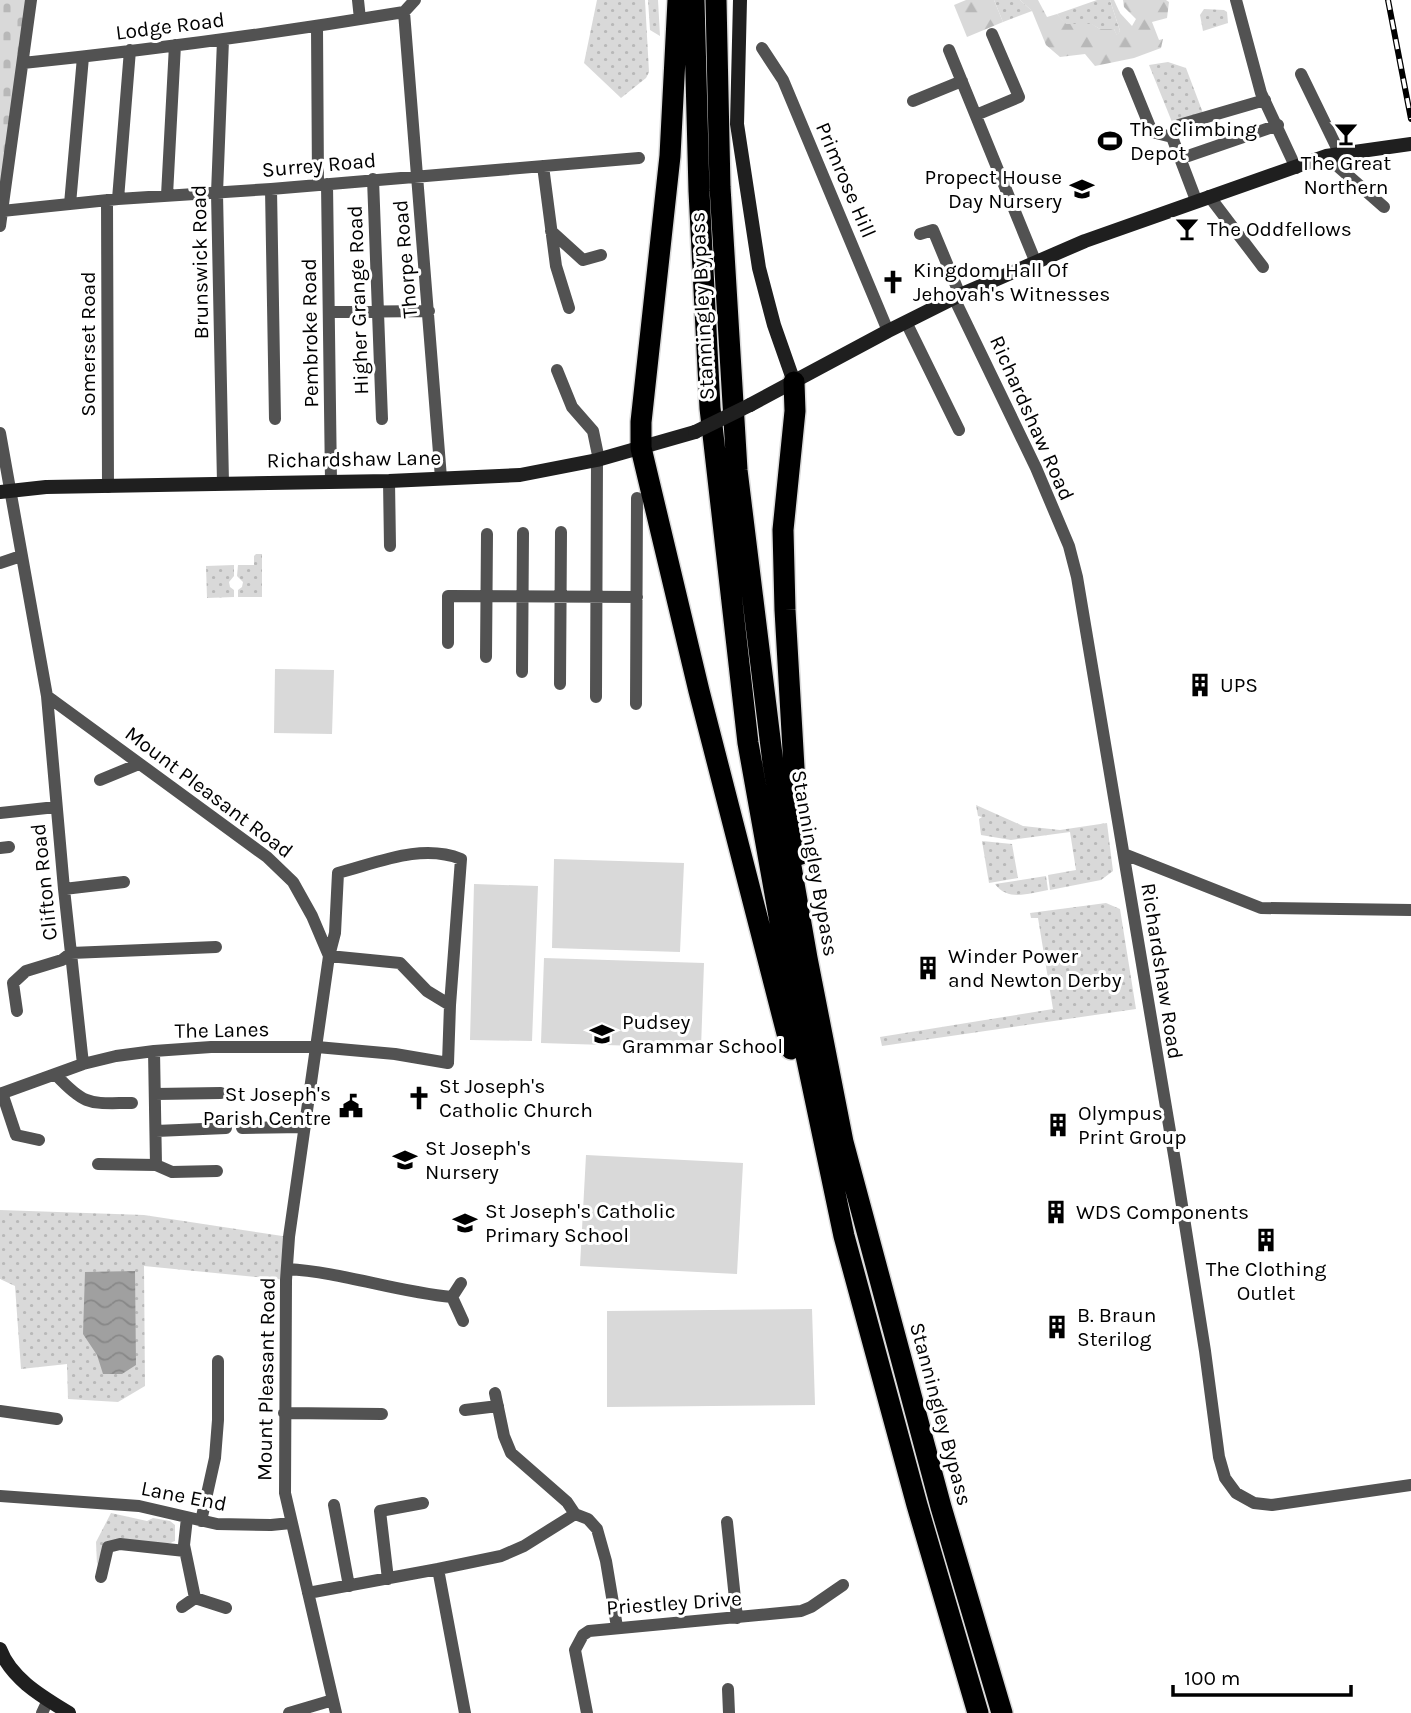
<svg xmlns="http://www.w3.org/2000/svg" width="1411" height="1713" font-family="Karla,sans-serif">
<style>
.grass{fill:url(#grass-dots)}
.forest{fill:url(#forest-firs)}
.cemetery{fill:url(#cemetery-stones)}
.green{fill:#d9d9d9}
.water{fill:url(#water-waves)}
.lines{fill:none;stroke-linecap:round;stroke-linejoin:round}
.highway-casing{stroke:#dbdbdb;stroke-width:24}
.street{stroke:#525252;stroke-width:12}
.secondary{stroke:#1f1f1f;stroke-width:14}
.highway{stroke:#000;stroke-width:21}
.rail-casing{stroke:#000;stroke-width:6}
.rail{stroke:#fff;stroke-width:3.5;stroke-dasharray:10;stroke-linecap:butt}
.secondary-bridge{stroke:#1f1f1f;stroke-width:14}
.labels{text-anchor:middle;stroke-width:6;stroke-linejoin:round;paint-order:stroke}
.street-label{font-size:21px;fill:#000;stroke:#fff}
.poi-label{font-size:21px;fill:#000;stroke:#fff;text-anchor:start}
</style>
<defs>
<pattern id="grass-dots" width="8" height="8" patternUnits="userSpaceOnUse" patternTransform="scale(1.75)"><rect width="8" height="8" fill="#d9d9d9"/><path d="M2 2h.1M6 6h.1" fill="none" stroke="#b8b8b8" stroke-width="1.8" stroke-linecap="round"/></pattern>
<pattern id="forest-firs" width="22" height="20" patternUnits="userSpaceOnUse" patternTransform="scale(1.75)"><rect width="22" height="20" fill="#d9d9d9"/><path d="M5 1l3.5 6h-7zM16 11l3.5 6h-7z" fill="#b8b8b8"/></pattern>
<pattern id="cemetery-stones" width="16" height="16" patternUnits="userSpaceOnUse" patternTransform="scale(1.75)"><rect width="16" height="16" fill="#d9d9d9"/><path d="M2 7V4a2 2 0 0 1 4 0v3zM10 15v-3a2 2 0 0 1 4 0v3z" fill="#b8b8b8"/></pattern>
<pattern id="water-waves" width="16" height="10" patternUnits="userSpaceOnUse" patternTransform="scale(1.75)"><rect width="16" height="10" fill="#a0a0a0"/><path d="M0 5q4-4 8 0t8 0" fill="none" stroke="#888"/></pattern>
</defs>
<rect width="100%" height="100%" fill="#fff"/>
<path class="grass" d="M597,0H645L649,72L646,78L621,98L584,63Z
M648,0H658L660,36L650,30Z
M994,0H1020L1032,11L1003,22Z
M1097,0H1110L1120,31L1117,36L1114,29H1100L1091,24H1065L1057,14Z
M1204,9L1224,10L1227,12L1228,23L1203,31L1200,15Z
M1168,62L1186,68L1203,113L1172,122L1149,65Z
M256,554H262V597H238V590L242,587L243,582L237,576L238,565H254V556Z
M234,565V576L229,582L230,587L234,590V597L207,598L206,566Z
M976,805L1023,826L1060,830L1107,823L1113,871L1101,880L1050,890L1048,875L1076,870L1070,832L1011,840L981,835L979,819L982,817L978,816Z
M982,841L1012,844L1018,878L989,883Z
M1046,876L1048,890C1030,893 1008,902 995,884Z
M1106,903L1120,909L1136,1009L882,1046L880,1037L1053,1009L1038,918H1031L1030,913Z
M0,1210L144,1215L289,1237L286,1280L144,1266L145,1386L118,1402L68,1399L67,1364L21,1369L15,1286L0,1279Z
M111,1513L147,1521L153,1518L170,1521L175,1525V1541L167,1544L103,1547L97,1565L96,1542Z"/>
<path class="forest" d="M966,0H994L1003,22L967,37L954,5Z
M1020,0H1038L1047,17L1057,14L1066,24H1092L1100,29H1114L1117,35L1120,31L1110,0H1114L1120,13L1132,26L1136,19L1124,7L1123,0H1166L1169,2L1167,18L1152,22L1159,40L1163,39L1161,48L1134,58L1095,66L1085,54L1060,57L1046,45L1032,11Z"/>
<path class="cemetery" d="M0,0H31L0,226Z"/>
<path class="green" d="M275,669L334,670L332,734L274,733Z
M554,859L684,863L680,952L552,948Z
M474,884L538,886L532,1041L470,1040Z
M544,958L704,963L701,1048L541,1043Z
M586,1155L743,1163L737,1274L580,1266Z
M812,1309L815,1405L607,1407V1311Z"/>
<path class="water" d="M135,1271L136,1365L122,1374H103L97,1355L83,1334L85,1272Z"/>
<g class="lines">
<g class="highway-casing">
<path id="highway" d="M678,0L670,156L641,422V448L699,691L791,1049
M694,0L699,191L710,408L748,743L792,989L844,1236L917,1505L978,1713
M716,0L720,187L737,470L773,763L807,958L843,1142L941,1507L1002,1713
M794,382L795,411L783,530L785,610L799,855"/>
</g>
<path class="street" d="M358,0L360,19
M415,0L404,12L441,478
M1236,0L1261,93L1296,168
M317,27L318,184
M762,48L783,80L888,331
M949,50L1036,263
M23,63C150,50 277,33 404,12
M1128,73L1152,132L1172,137L1196,200
M1301,74L1340,154
M913,101L962,81
M976,115L1019,97L992,34
M1179,125L1265,100
M1188,156L1278,125
M1326,156L1384,207
M543,166L556,266L569,308
M373,179L382,419
M327,184L331,481
M271,189L275,419
M167,195L175,45
M1209,196L1263,267
M118,199L130,50
M107,200L108,487
M70,204L83,57
M2,211L118,199L271,189L639,158
M0,226L31,0
M551,231L583,260L601,255
M920,234L933,230L960,295
M954,298L1036,468L1069,546L1077,577L1175,1161L1205,1351L1219,1457L1225,1478L1236,1493L1254,1503L1272,1505L1411,1485
M329,312L429,311
M906,322L959,430
M557,370L572,407L593,431L599,460
M0,433L47,696L267,857L293,882L312,916L329,956L289,1237L286,1280L285,1493L336,1713
M389,481L390,546
M223,483L217,193L223,40
M0,563L21,556
M448,643V596L637,597
M486,657L487,534
M522,672L523,533
M560,684L561,532
M47,696L64,889L83,1064
M596,697L597,460
M636,704L637,498
M100,780L139,764
M0,813L56,807
M0,848L9,847
M1124,854L1261,908L1411,910
M64,889L124,882
M17,1011L13,983L26,971L62,960L71,953L216,947
M154,1051L156,1165
M56,1075C86,1107 90,1103 132,1103
M2,1093L16,1135L39,1140
M0,1094L83,1064L116,1056L154,1051L211,1047H317L395,1054L448,1063L450,1005L461,859C421,843 377,863 338,873L335,933L329,956L400,963L427,991L450,1005
M155,1094L221,1093
M242,1128L304,1127
M156,1131L226,1128
M98,1164L156,1165L172,1172L217,1171
M287,1269C343,1272 395,1292 452,1297L463,1321
M452,1297L461,1283
M495,1393L504,1436L511,1453L567,1502L575,1514L588,1519L597,1529L606,1561L617,1627
M465,1410L498,1406
M0,1411L57,1419
M284,1413L382,1414
M0,1496L139,1506L217,1524L271,1525L291,1523
M334,1505L349,1586
M187,1518L184,1545L195,1598L226,1608
M201,1521L215,1458L218,1420V1361
M727,1522L737,1618
M438,1569L501,1556L524,1546L575,1514
M101,1577L108,1547L120,1544L185,1551
M388,1579L380,1511L423,1503
M308,1593L438,1569L465,1713
M182,1607L195,1598
M728,1689L729,1713
M42,1713L48,1700
M289,1713L333,1700
M587,1713L575,1650L583,1635L589,1631L801,1611L811,1607L843,1585"/>
<path class="secondary" d="M740,0L737,124L759,268L774,325L794,382
M750,405L888,331L960,295L1085,241L1326,156L1411,144
M0,492L46,487L389,481L520,475L597,460L695,432
M0,1649C11,1679 43,1697 69,1713"/>
<use href="#highway" class="highway"/>
<g class="rail-casing">
<path id="rail" d="M1388,0L1411,119"/>
</g>
<use href="#rail" class="rail"/>
<path class="secondary-bridge" d="M695,432L750,405"/>
</g>
<defs>
<g id="bar-bare" transform="scale(1.89)"><path d="M-6-5H6L.8 .8V4.5H3.5V6h-7V4.5H-.8V.8Z" fill="#000" stroke="#fff" stroke-width="2.5" paint-order="stroke"/></g>
<g id="stadium-bare" transform="scale(1.89)"><path d="M0-5a6.5 5 0 1 0 0 10a6.5 5 0 1 0 0-10ZM-3.5-1.8h7v3.6h-7Z" fill="#000" stroke="#fff" stroke-width="2.5" paint-order="stroke"/></g>
<g id="school-bare" transform="scale(1.89)"><path d="M0-5L7-2L0 1L-7-2ZM-4 1L0 2.5L4 1V4Q0 6-4 4Z" fill="#000" stroke="#fff" stroke-width="2.5" paint-order="stroke"/></g>
<g id="church-bare" transform="scale(1.89)"><path d="M-1.2-6h2.4v3.5h3.3v2.4h-3.3V6h-2.4V-.1h-3.3v-2.4h3.3Z" fill="#000" stroke="#fff" stroke-width="2.5" paint-order="stroke"/></g>
<g id="building-bare" transform="scale(1.89)"><path d="M-4-6H4V6H1V3H-1V6H-4ZM-2.5-4.3h1.7v1.8h-1.7ZM.8-4.3h1.7v1.8H.8ZM-2.5-1h1.7V.8h-1.7ZM.8-1h1.7V.8H.8Z" fill="#000" stroke="#fff" stroke-width="2.5" paint-order="stroke"/></g>
<g id="civic-bare" transform="scale(1.89)"><path d="M-.6-6.5H3V-4.5H.6V-3L4-1V1h2V6H-6V1h2V-1L-.6-3ZM-1.2 2.5V6h2.4V2.5Z" fill="#000" stroke="#fff" stroke-width="2.5" paint-order="stroke"/></g>
</defs>
<g fill-rule="evenodd">
<use href="#bar-bare" x="1346" y="134"/>
<use href="#stadium-bare" x="1110" y="141"/>
<use href="#school-bare" x="1082" y="189"/>
<use href="#bar-bare" x="1187" y="229"/>
<use href="#church-bare" x="893" y="282"/>
<use href="#building-bare" x="1200" y="685"/>
<use href="#building-bare" x="928" y="968"/>
<use href="#school-bare" x="602" y="1034"/>
<use href="#church-bare" x="419" y="1098"/>
<use href="#civic-bare" x="351" y="1106"/>
<use href="#building-bare" x="1058" y="1125"/>
<use href="#school-bare" x="405" y="1160"/>
<use href="#building-bare" x="1056" y="1212"/>
<use href="#school-bare" x="465" y="1223"/>
<use href="#building-bare" x="1266" y="1240"/>
<use href="#building-bare" x="1057" y="1327"/>
</g>
<g class="labels">
<g class="street-label">
<text transform="translate(170 26) rotate(-7)" y="7">Lodge Road</text>
<text transform="translate(319 165) rotate(-5)" y="7">Surrey Road</text>
<text transform="translate(846 180) rotate(67)" y="7">Primrose Hill</text>
<text transform="translate(405 259) rotate(-95)" y="7">Thorpe Road</text>
<text transform="translate(200 262) rotate(-91)" y="7">Brunswick Road</text>
<text transform="translate(358 300) rotate(-92)" y="7">Higher Grange Road</text>
<text transform="translate(702 306) rotate(-93)" y="7">Stanningley Bypass</text>
<text transform="translate(310 333) rotate(-91)" y="7">Pembroke Road</text>
<text transform="translate(88 344) rotate(-90)" y="7">Somerset Road</text>
<text transform="translate(1032 418) rotate(66)" y="7">Richardshaw Road</text>
<text transform="translate(354 459) rotate(-1)" y="7">Richardshaw Lane</text>
<text transform="translate(209 792) rotate(37)" y="7">Mount Pleasant Road</text>
<text transform="translate(815 863) rotate(80)" y="7">Stanningley Bypass</text>
<text transform="translate(44 882) rotate(-96)" y="7">Clifton Road</text>
<text transform="translate(1162 971) rotate(81)" y="7">Richardshaw Road</text>
<text transform="translate(222 1030) rotate(-1)" y="7">The Lanes</text>
<text transform="translate(266 1379) rotate(-89)" y="7">Mount Pleasant Road</text>
<text transform="translate(941 1414) rotate(75)" y="7">Stanningley Bypass</text>
<text transform="translate(184 1496) rotate(11)" y="7">Lane End</text>
<text transform="translate(674 1603) rotate(-4)" y="7">Priestley Drive</text>
</g>
<g class="poi-label">
<text x="1130" y="136">The Climbing<tspan x="1130" dy="24">Depot</tspan></text>
<text x="1346" y="170" text-anchor="middle">The Great<tspan x="1346" dy="24">Northern</tspan></text>
<text x="1062" y="184" text-anchor="end">Propect House<tspan x="1062" dy="24">Day Nursery</tspan></text>
<text x="1207" y="236">The Oddfellows</text>
<text x="913" y="277">Kingdom Hall Of<tspan x="913" dy="24">Jehovah's Witnesses</tspan></text>
<text x="1220" y="692">UPS</text>
<text x="948" y="963">Winder Power<tspan x="948" dy="24">and Newton Derby</tspan></text>
<text x="622" y="1029">Pudsey<tspan x="622" dy="24">Grammar School</tspan></text>
<text x="439" y="1093">St Joseph's<tspan x="439" dy="24">Catholic Church</tspan></text>
<text x="331" y="1101" text-anchor="end">St Joseph's<tspan x="331" dy="24">Parish Centre</tspan></text>
<text x="1078" y="1120">Olympus<tspan x="1078" dy="24">Print Group</tspan></text>
<text x="425" y="1155">St Joseph's<tspan x="425" dy="24">Nursery</tspan></text>
<text x="485" y="1218">St Joseph's Catholic<tspan x="485" dy="24">Primary School</tspan></text>
<text x="1076" y="1219">WDS Components</text>
<text x="1266" y="1276" text-anchor="middle">The Clothing<tspan x="1266" dy="24">Outlet</tspan></text>
<text x="1077" y="1322">B. Braun<tspan x="1077" dy="24">Sterilog</tspan></text>
</g>
</g>
<path d="M1173 1685v10h178v-10" fill="none" stroke="#000000" stroke-width="3.5"/>
<text x="1184" y="1685" font-size="21" fill="#000000" stroke="#ffffff" stroke-width="5" paint-order="stroke">100 m</text>
</svg>
